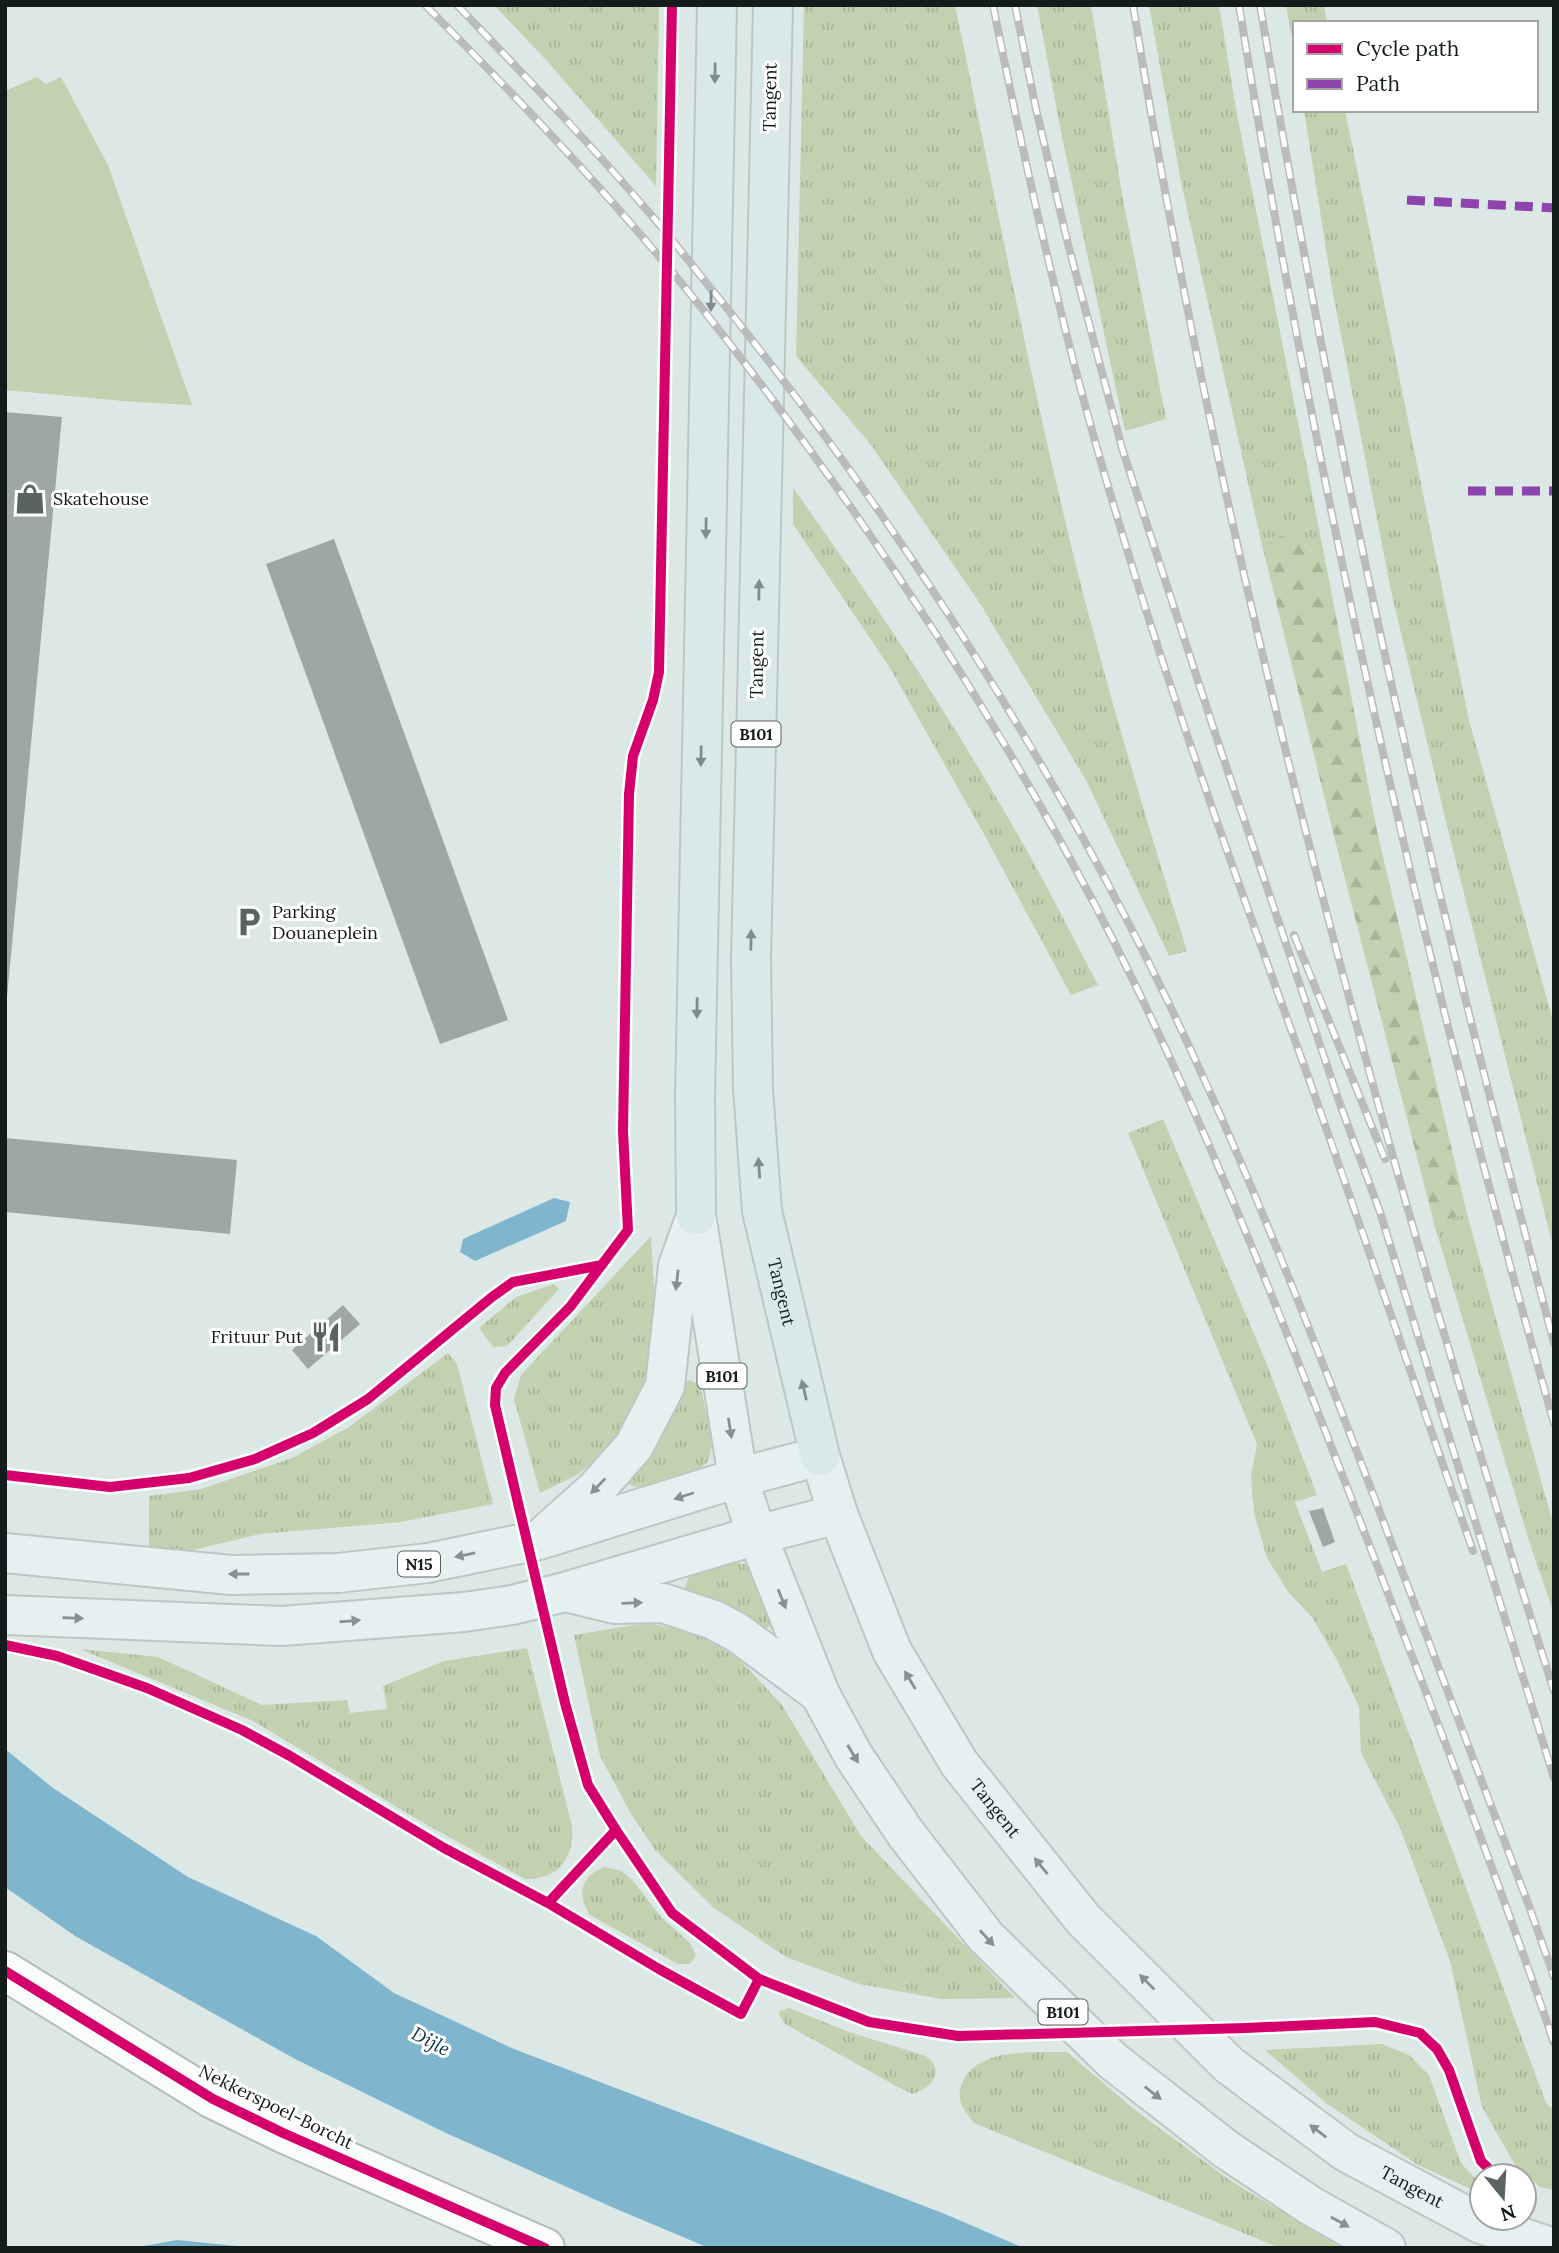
<svg xmlns="http://www.w3.org/2000/svg" width="1559" height="2253" font-family="Lora,serif">
<style>
.grass{fill:url(#grass-tufts)}
.forest{fill:url(#forest-firs)}
.pitch{fill:#c2d2b1}
.water{fill:#80b5ce}
.building{fill:#9ea7a3}
.lines{fill:none;stroke-linecap:round;stroke-linejoin:round}
.minor-casing{stroke:#b2bcb9;stroke-width:42}
.major-casing{stroke:#bfc5c3;stroke-width:42}
.highway-casing{stroke:#bfc5c3;stroke-width:42}
.minor{stroke:#fafcfb;stroke-width:38}
.major{stroke:#e5f0f1;stroke-width:38}
.highway{stroke:#d9e8e9;stroke-width:38}
.rail-casing{stroke:#b9bcbb;stroke-width:8}
.rail{stroke:#fff;stroke-width:5;stroke-dasharray:16;stroke-linecap:butt}
.quiet{stroke:#8e44ad;stroke-width:9;stroke-dasharray:18 9;stroke-linecap:butt}
.cycleway-casing{stroke:#fff;stroke-width:15}
.cycleway{stroke:#d6006c;stroke-width:10}
.oneway{fill:#808c8c}
.oneway2{fill:#869190}
.labels{text-anchor:middle;stroke-width:6;stroke-linejoin:round;paint-order:stroke}
.shield{fill:#fff;stroke:#5a605f;stroke-width:2}
.shield-label{font-size:16px;font-weight:bold;fill:#131c1a}
.street-label{font-size:18px;fill:#131c1a;stroke:#fff}
.poi-label{font-size:18px;fill:#131c1a;stroke:#fff;text-anchor:start}
.water-label{font-size:19px;font-style:italic;fill:#0e3040;stroke:#fff}
</style>
<defs>
<pattern id="grass-tufts" width="24" height="20" patternUnits="userSpaceOnUse" patternTransform="scale(1.75)"><rect width="24" height="20" fill="#c2d2b1"/><path d="M3 7l-1-3M5 7V3M7 7l1-3M15 17l-1-3M17 17v-4M19 17l1-3" fill="none" stroke="#a6b498"/></pattern>
<pattern id="forest-firs" width="22" height="20" patternUnits="userSpaceOnUse" patternTransform="scale(1.75)"><rect width="22" height="20" fill="#c2d2b1"/><path d="M5 1l3.5 6h-7zM16 11l3.5 6h-7z" fill="#a6b498"/></pattern>
</defs>
<rect width="100%" height="100%" fill="#dce8e5"/>
<path class="grass" d="M494,5H659L656,186L547,61Z
M804,5H955C993,187 1028,369 1072,549C1105,684 1146,818 1187,951L1169,956L1086,780L981,605L871,445L796,356Z
M1037,5H1091L1122,194L1166,419L1125,431L1061,132Z
M1149,5H1219L1236,109L1326,564C1300,539 1298,532 1261,541L1181,182Z
M1286,5H1324L1327,23H1295V55Z
M1304,110H1345L1469,720L1554,1024V1250L1448,830L1391,591L1333,294Z
M793,488C871,596 943,706 1010,821C1041,874 1069,930 1098,985L1071,995L985,836L890,668L793,524Z
M1163,1119L1266,1362L1317,1495L1295,1502L1322,1572L1346,1564L1546,2103L1554,2110V2190L1540,2187L1515,2165L1482,2107L1450,1961L1400,1828L1361,1753L1359,1707L1337,1660L1312,1617L1288,1592L1267,1558L1254,1513L1251,1476L1257,1444L1128,1133Z
M1467,1214L1554,1527V1614L1529,1541L1434,1223Z
M651,1236L657,1337L645,1389L618,1442L577,1475L540,1493L514,1399L521,1375Z
M554,1284L559,1289L507,1346L493,1347L479,1328L516,1297Z
M448,1353L457,1364L493,1504L401,1522L260,1534L189,1551L149,1548V1496L201,1489L292,1458L349,1427Z
M690,1380L700,1385L713,1443L708,1461L697,1472L641,1488L629,1485L630,1469L680,1384Z
M727,1562L745,1564L758,1578L775,1613L770,1627L763,1629L689,1598L685,1588L689,1576Z
M647,1623L699,1633L741,1661L782,1705L861,1836L1015,1998L941,1999L859,1984L786,1957L714,1908L655,1850L630,1812L600,1756L574,1635Z
M527,1648L572,1826C575,1858 558,1880 525,1879L427,1825L253,1721L80,1649L158,1657L262,1705L347,1700L350,1713L387,1709L383,1686L444,1661Z
M605,1867L622,1871L634,1882L661,1917L690,1943L696,1955L690,1964H678L590,1915C576,1895 581,1875 605,1867Z
M789,2008L849,2032L926,2056C946,2071 932,2088 912,2094L898,2087L785,2024L779,2015L780,2011Z
M1382,2044L1409,2055L1429,2075L1461,2163L1482,2186V2194L1418,2165L1326,2103L1265,2050Z
M1067,2052L1135,2110L1231,2181L1342,2248H1280L974,2123C962,2108 954,2098 964,2079C982,2047 1035,2053 1067,2052Z"/>
<path class="forest" d="M1282,536L1299,539L1326,564L1377,831L1467,1214L1434,1223L1337,848L1261,541Z"/>
<path class="pitch" d="M37,77L46,84L61,77L108,165L192,405L123,401L5,390V91Z"/>
<path class="water" d="M554,1198L570,1202L566,1221L475,1261L460,1252L463,1239Z
M5,1749L53,1788L188,1877L316,1936L394,1993L514,2049L945,2214L1024,2248H709L614,2208L446,2133L295,2059L75,1936L5,1887Z
M177,2240L257,2248H133Z"/>
<path class="building" d="M5,412L62,417L7,997H5Z
M334,539L508,1020L440,1044L266,564Z
M5,1138L237,1160L230,1234L5,1212Z
M343,1305L360,1324L308,1369L292,1350Z
M1323,1508L1335,1542L1323,1547L1309,1511Z"/>
<g class="lines">
<g class="minor-casing">
<path id="minor" d="M5,1971L213,2099L283,2133L545,2248"/>
</g>
<g class="major-casing">
<g id="major">
<path d="M696,1215L738,1478L757,1535L820,1694L853,1755L906,1834L986,1937L1113,2061L1227,2150L1311,2206L1386,2248"/>
<path d="M547,1533L596,1489L634,1446L665,1386L678,1266L693,1224"/>
<path id="s1" d="M5,1553L231,1575L338,1573L428,1563L539,1540L738,1478L820,1456L838,1514L892,1651L959,1763L1083,1919L1229,2065L1346,2152L1481,2224L1554,2248"/>
<path d="M570,1593L615,1604L663,1603L714,1620L738,1633L820,1694"/>
<path d="M5,1615L282,1626L464,1612L512,1605L565,1592L757,1535L838,1514"/>
</g>
</g>
<g class="highway-casing">
<g id="highway">
<path id="s2" d="M773,5L751,959L753,1089L762,1211L820,1456"/>
<path d="M696,1215L695,1096L717,5"/>
</g>
</g>
<use href="#minor" class="minor"/>
<use href="#major" class="major"/>
<use href="#highway" class="highway"/>
<g class="rail-casing">
<path id="rail" d="M425,5C528,108 629,215 719,330C860,509 987,702 1094,903C1195,1096 1274,1298 1352,1500C1421,1680 1492,1860 1554,2043
M457,5C521,72 585,138 645,208C672,238 696,271 722,302C889,510 1034,733 1153,971C1238,1143 1308,1323 1376,1502C1427,1637 1478,1771 1529,1906L1554,1977
M993,5C1019,136 1048,266 1082,394C1145,627 1228,855 1310,1082C1365,1238 1418,1395 1473,1551
M1015,5L1036,109L1068,244L1122,448L1217,739L1340,1104L1380,1212L1554,1778
M1133,5C1225,578 1378,1139 1554,1691
M1239,5C1316,483 1421,958 1554,1423
M1260,5C1306,274 1357,543 1420,809C1461,988 1507,1166 1554,1343
M1294,935L1385,1159"/>
</g>
<use href="#rail" class="rail"/>
<path class="quiet" d="M1407,200L1554,208
M1468,491H1554"/>
<g class="cycleway-casing">
<path id="cycleway" d="M672,5L659,672L653,700L633,756L629,794L623,1131L628,1230L570,1307L505,1373L496,1388L495,1405L565,1703L588,1785L616,1830L672,1913L759,1979L869,2022L958,2036L1246,2028L1375,2022L1420,2033L1437,2049L1449,2070L1481,2161L1496,2176
M5,1475L110,1487L189,1478L255,1459L313,1433L368,1399L492,1297L513,1282L602,1265
M5,1645L57,1656L147,1688L242,1730L290,1756L444,1848L548,1903L659,1969L741,2014L759,1979
M548,1903L616,1830
M5,1971L213,2099L283,2133L545,2248"/>
</g>
<use href="#cycleway" class="cycleway"/>
</g>
<defs><path id="oneway-solid" d="M-6-.8H1V-3.2L6.5 0L1 3.2V.8H-6Z" transform="scale(1.75)"/></defs>
<g class="oneway">
<use href="#oneway-solid" transform="translate(715 73) rotate(91)"/>
<use href="#oneway-solid" transform="translate(711 301) rotate(91)"/>
<use href="#oneway-solid" transform="translate(706 528) rotate(91)"/>
<use href="#oneway-solid" transform="translate(759 590) rotate(-89)"/>
<use href="#oneway-solid" transform="translate(701 756) rotate(91)"/>
<use href="#oneway-solid" transform="translate(751 940) rotate(-89)"/>
<use href="#oneway-solid" transform="translate(697 1008) rotate(91)"/>
<use href="#oneway-solid" transform="translate(759 1168) rotate(-94)"/>
<use href="#oneway-solid" transform="translate(804 1390) rotate(-103)"/>
</g>
<g class="oneway2">
<use href="#oneway-solid" transform="translate(677 1280) rotate(96)"/>
<use href="#oneway-solid" transform="translate(730 1428) rotate(81)"/>
<use href="#oneway-solid" transform="translate(598 1486) rotate(134)"/>
<use href="#oneway-solid" transform="translate(684 1496) rotate(162)"/>
<use href="#oneway-solid" transform="translate(465 1555) rotate(168)"/>
<use href="#oneway-solid" transform="translate(239 1574) rotate(-180)"/>
<use href="#oneway-solid" transform="translate(782 1599) rotate(68)"/>
<use href="#oneway-solid" transform="translate(632 1603) rotate(-2)"/>
<use href="#oneway-solid" transform="translate(73 1618) rotate(2)"/>
<use href="#oneway-solid" transform="translate(350 1621) rotate(-5)"/>
<use href="#oneway-solid" transform="translate(910 1680) rotate(-121)"/>
<use href="#oneway-solid" transform="translate(853 1754) rotate(59)"/>
<use href="#oneway-solid" transform="translate(1041 1866) rotate(-129)"/>
<use href="#oneway-solid" transform="translate(987 1938) rotate(48)"/>
<use href="#oneway-solid" transform="translate(1147 1982) rotate(-135)"/>
<use href="#oneway-solid" transform="translate(1153 2093) rotate(38)"/>
<use href="#oneway-solid" transform="translate(1318 2131) rotate(-143)"/>
<use href="#oneway-solid" transform="translate(1340 2222) rotate(29)"/>
</g>
<defs>
<g id="shop-bare" transform="scale(2.415)"><path d="M-5-2.5h2.3a2.7 3.5 0 0 1 5.4 0H5L5.5 6h-11ZM-1.5-2.5h3a1.5 2.3 0 0 0-3 0Z" fill="#596361" stroke="#fff" stroke-width="2.5" paint-order="stroke"/></g>
<g id="parking-bare" transform="scale(2.415)"><path d="M-3.5-5.5H1a3.5 3.5 0 0 1 0 7H-1V5.5H-3.5ZM-1-3.4V-.6H.8a1.4 1.4 0 0 0 0-2.8Z" fill="#596361" stroke="#fff" stroke-width="2.5" paint-order="stroke"/></g>
<g id="restaurant-bare" transform="scale(2.415)"><path d="M-5-6h1v4h1v-4h1v4h1v-4h1v5L-1.5 .5V6h-2V.5L-5-1ZM5-6V6H3V1.5H1.5Q1.5-4 5-6Z" fill="#596361" stroke="#fff" stroke-width="2.5" paint-order="stroke"/></g>
</defs>
<g fill-rule="evenodd">
<use href="#shop-bare" x="30" y="499"/>
<use href="#parking-bare" x="249" y="922"/>
<use href="#restaurant-bare" x="326" y="1337"/>
</g>
<g class="labels">
<g class="shield">
<rect x="731.5" y="721.5" width="49" height="25" rx="5"/>
<rect x="697.5" y="1363.5" width="49" height="25" rx="5"/>
<rect x="398" y="1551.5" width="42" height="25" rx="5"/>
<rect x="1038.5" y="1999.5" width="49" height="25" rx="5"/>
</g>
<g class="shield-label">
<text x="756" y="740">B101</text>
<text x="722" y="1382">B101</text>
<text x="419" y="1570">N15</text>
<text x="1063" y="2018">B101</text>
</g>
<g class="street-label">
<text transform="translate(770 97) rotate(-89)" y="6">Tangent</text>
<text transform="translate(757 664) rotate(-89)" y="6">Tangent</text>
<text dy="6" stroke="none"><textPath href="#s2" startOffset="1290">Tangent</textPath></text>
<text dy="6" stroke="none"><textPath href="#s1" startOffset="1228">Tangent</textPath></text>
<text transform="translate(276 2107) rotate(26)" y="6">Nekkerspoel-Borcht</text>
<text dy="6" stroke="none"><textPath href="#s1" startOffset="1796">Tangent</textPath></text>
</g>
<g class="poi-label">
<text x="53" y="505">Skatehouse</text>
<text x="272" y="918">Parking<tspan x="272" dy="21">Douaneplein</tspan></text>
<text x="303" y="1343" text-anchor="end">Frituur Put</text>
</g>
<g class="water-label">
<text transform="translate(431 2041) rotate(28)" y="7">Dijle</text>
</g>
</g>
<rect width="1559" height="2253" fill="none" stroke="#131c1a" stroke-width="14"/>
<rect x="1293" y="21" width="245" height="91" fill="#ffffff" stroke="#a1a4a3" stroke-width="2"/>
<rect x="1307" y="44" width="35" height="10" fill="#d6006c" stroke="#a1a4a3" stroke-width="2"/>
<text x="1356" y="56" font-size="21" fill="#131c1a">Cycle path</text>
<rect x="1307" y="79" width="35" height="10" fill="#8e44ad" stroke="#a1a4a3" stroke-width="2"/>
<text x="1356" y="91" font-size="21" fill="#131c1a">Path</text>
<g transform="translate(1503 2197) rotate(162)"><circle r="33" fill="#ffffff" stroke="#a1a4a3" stroke-width="2"/>
<path d="M0-5L12 26L0 18L-12 26Z" fill="#596361"/>
<text y="-10" font-size="19" font-weight="bold" text-anchor="middle" fill="#131c1a">N</text>
</g>
</svg>
